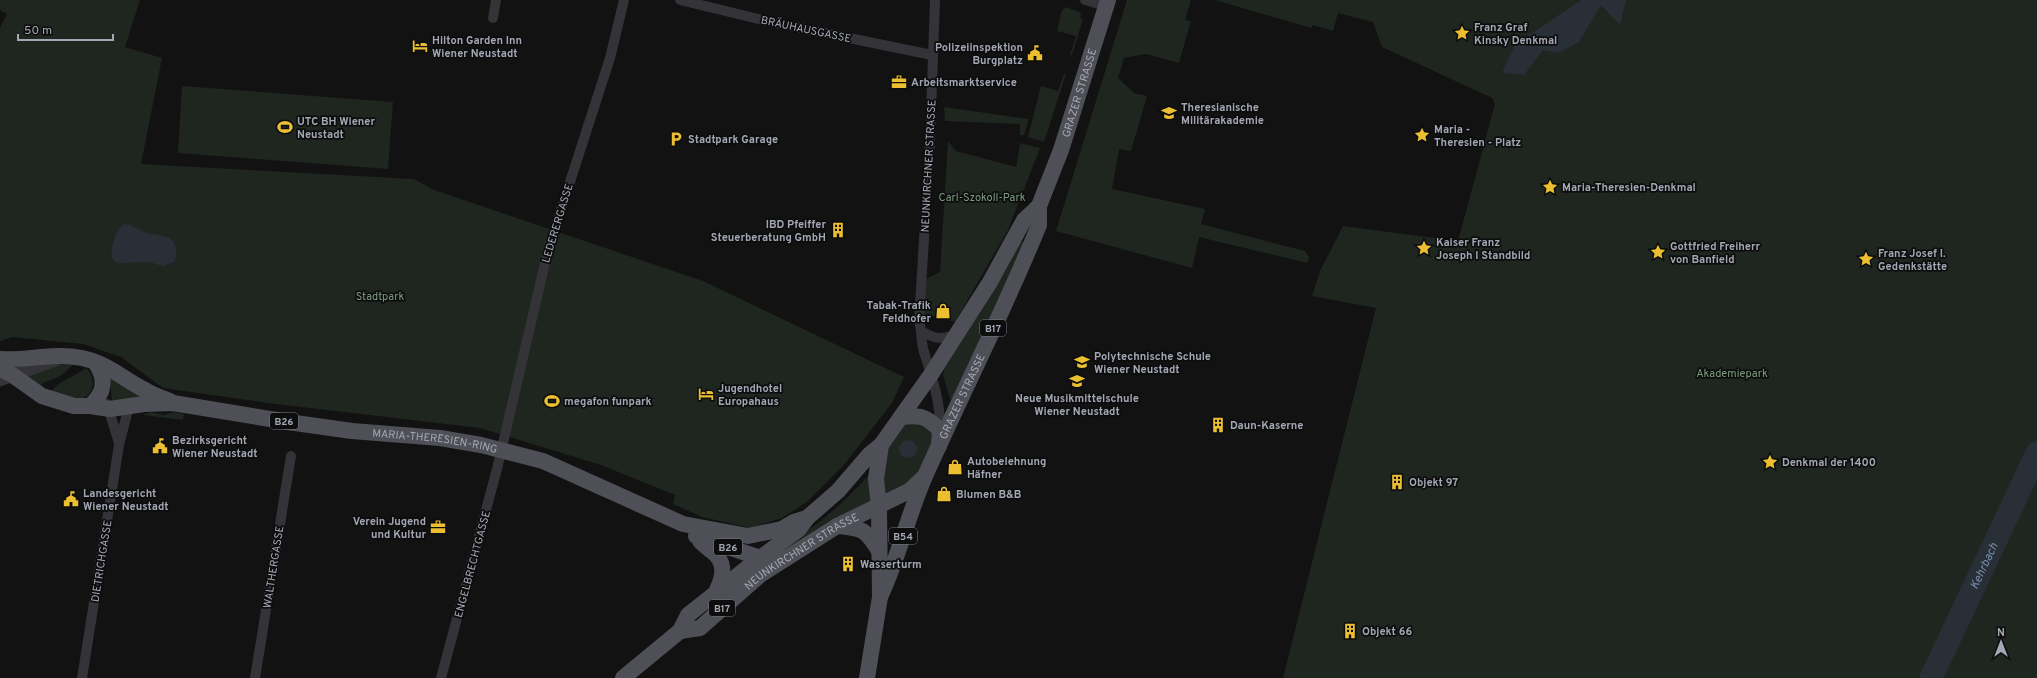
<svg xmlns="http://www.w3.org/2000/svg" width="2037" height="678" viewBox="0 0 2037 678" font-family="Overpass,sans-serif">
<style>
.green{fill:#1e261f}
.water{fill:#282f36}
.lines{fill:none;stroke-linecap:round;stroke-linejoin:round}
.river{stroke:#282f36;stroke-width:23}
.minor{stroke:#333338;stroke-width:10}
.tertiary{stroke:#333338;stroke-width:13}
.primary{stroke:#4f5057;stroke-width:16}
.labels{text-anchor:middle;stroke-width:3.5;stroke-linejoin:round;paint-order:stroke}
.shield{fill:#0d0d0e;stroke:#767982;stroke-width:1}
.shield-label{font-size:10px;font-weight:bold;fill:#a3a7b3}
.poi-label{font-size:11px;font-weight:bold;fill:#a3a7b3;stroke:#0d0d0e;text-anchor:start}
.street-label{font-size:11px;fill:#a3a7b3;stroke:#0d0d0e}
.park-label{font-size:11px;fill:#7b9e80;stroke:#0d0d0e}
.water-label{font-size:12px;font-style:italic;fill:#7b91ae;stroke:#0d0d0e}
</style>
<rect width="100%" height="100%" fill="#121213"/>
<path class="green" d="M 0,0 L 140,0 L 125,47 L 162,58 L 141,164 L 414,179 L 434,190 L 703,281 L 904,377 L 892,403 L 844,465 L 808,501 L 782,518 L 750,528 L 702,517 L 673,504 L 675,495 L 601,465 L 480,428 L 268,403 L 163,388 L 121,357 L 83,344 L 12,337 L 0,341 L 0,28 L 7,14 L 0,10 Z
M 1127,0 L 1191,0 L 1185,20 L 1191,21 L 1179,63 L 1146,54 L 1124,58 L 1118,78 L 1134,93 L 1147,96 L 1131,151 L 1119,149 L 1112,189 L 1205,209 L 1201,224 L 1305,251 L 1309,257 L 1307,263 L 1199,237 L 1192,268 L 1056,231 Z
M 2037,0 L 2037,678 L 1283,678 L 1376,308 L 1312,296 L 1320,271 L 1343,226 L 1458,241 L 1495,104 L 1492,98 L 1382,47 L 1373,22 L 1338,13 L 1333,31 L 1313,25 L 1311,28 L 1215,0 Z
M 1066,7 L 1081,13 L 1080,18 L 1083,19 L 1072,55 L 1070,55 L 1076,36 L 1057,31 L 1062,10 Z
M 1064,74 L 1066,74 L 1044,142 L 1028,137 L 1041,86 L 1058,91 Z
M 182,86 L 393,102 L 388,169 L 178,153 Z
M 944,107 L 1029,119 L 1024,135 L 1020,135 L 1020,124 L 945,121 Z
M 948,141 L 956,151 L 1016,167 L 1020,143 L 1040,148 L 1008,230 L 955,322 L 935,316 L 919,321 L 922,281 L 940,272 Z
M 1021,241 L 1024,243 L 952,402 L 950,399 L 943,375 L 944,370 L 1005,272 Z
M 73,364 C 67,373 55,380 44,382 L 41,386 L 25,374 L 59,365 Z
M 86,368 C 96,377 96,397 79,399 C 70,400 60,395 51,392 C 59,380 75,377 86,368 Z
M 110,377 L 149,397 L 112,403 Z
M 150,412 L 164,415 L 174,412 L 184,414 L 183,420 L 143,415 Z
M 901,417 L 940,430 L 925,475 L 879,507 L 876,479 Z
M 870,474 L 872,501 L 829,521 L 783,552 L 781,550 L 822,520 L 845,500 Z"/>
<path class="water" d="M 1581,0 L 1626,0 L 1620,25 L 1601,5 L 1579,42 L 1558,53 L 1543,50 L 1524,75 L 1502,73 L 1515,45 Z
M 124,224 C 133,224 136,229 144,232 C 161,237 182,233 175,261 L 164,266 C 156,265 150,261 142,262 C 125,262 106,270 113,243 C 116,235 117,229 124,224 Z
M899 449a9 9 0 1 1 18 0a9 9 0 1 1-18 0Z"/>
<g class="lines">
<path class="river" id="s1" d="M 1931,678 L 2037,453"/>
<path class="minor" d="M 680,0 L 771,22 L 932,55
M 935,0 L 930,141 L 919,321 C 922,332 921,342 924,352 C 932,378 941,402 940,430
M 1085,0 L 1106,6
M 493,18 L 496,0
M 923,332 C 935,339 942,340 956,334
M 107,404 L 119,443
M 82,678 L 119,445 L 129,406
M 255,678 L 291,456
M 441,678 L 497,469 L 548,250 L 610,58 L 624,0"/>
<path class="tertiary" d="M 0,380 L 56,360"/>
<g class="primary">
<path d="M 0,359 C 28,361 53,352 82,358 C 107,363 123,379 145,390 C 153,395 162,398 170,401"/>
<path id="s2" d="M 0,369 L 11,374 L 42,396 L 74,406 L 90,406 L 110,409 L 144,404 L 173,403 L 288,422 L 352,431 L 440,438 L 481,445 L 543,461 L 683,524 L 748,536 L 782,529 L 794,522 L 807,518"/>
<path d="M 90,406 C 106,392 106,378 95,362"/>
<path d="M 901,417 C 921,415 926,416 940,430 L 939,446"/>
<path d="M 837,526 C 862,528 866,529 879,551"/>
<path d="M 696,536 L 766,560"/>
<path d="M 700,541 C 705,547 713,551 717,556 C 726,567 722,579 717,590"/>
<path id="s3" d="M 880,597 C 899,557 908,514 926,474 C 963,391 1005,309 1039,225 L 1039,206 L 1061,150 L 1108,0"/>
<path id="s4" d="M 680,631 L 700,628 L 760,575 L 837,526 L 909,491 L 923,478"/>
<path d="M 623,678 L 680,631 L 688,615 L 747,568 L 799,529 L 807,518 L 838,491 L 869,455 L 881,445 L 932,373 L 990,282 L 1024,220 L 1039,206"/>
<path d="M 867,678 L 880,597 L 879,507 L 876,479 L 881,445"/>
</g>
</g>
<defs>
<g id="sight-bare" transform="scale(1.2)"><path d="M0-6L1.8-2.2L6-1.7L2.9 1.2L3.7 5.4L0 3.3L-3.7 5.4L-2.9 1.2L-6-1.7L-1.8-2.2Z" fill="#ecbf31" stroke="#0d0d0e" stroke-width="2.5" paint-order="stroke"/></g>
<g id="hotel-bare" transform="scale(1.2)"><path d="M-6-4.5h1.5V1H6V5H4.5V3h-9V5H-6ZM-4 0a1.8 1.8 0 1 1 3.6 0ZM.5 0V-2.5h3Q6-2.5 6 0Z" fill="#ecbf31" stroke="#0d0d0e" stroke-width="2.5" paint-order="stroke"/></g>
<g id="civic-bare" transform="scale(1.2)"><path d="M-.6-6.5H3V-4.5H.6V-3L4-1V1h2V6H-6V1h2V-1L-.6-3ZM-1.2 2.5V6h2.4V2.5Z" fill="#ecbf31" stroke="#0d0d0e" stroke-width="2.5" paint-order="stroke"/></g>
<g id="office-bare" transform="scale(1.2)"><path d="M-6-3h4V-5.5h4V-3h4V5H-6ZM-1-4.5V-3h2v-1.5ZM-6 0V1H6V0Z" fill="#ecbf31" stroke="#0d0d0e" stroke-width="2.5" paint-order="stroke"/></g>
<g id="university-bare" transform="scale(1.2)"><path d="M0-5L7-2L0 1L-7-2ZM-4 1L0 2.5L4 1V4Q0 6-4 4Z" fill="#ecbf31" stroke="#0d0d0e" stroke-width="2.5" paint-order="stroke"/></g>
<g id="stadium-bare" transform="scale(1.2)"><path d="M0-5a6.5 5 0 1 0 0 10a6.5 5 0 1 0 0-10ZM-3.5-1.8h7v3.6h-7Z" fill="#ecbf31" stroke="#0d0d0e" stroke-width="2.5" paint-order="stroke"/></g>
<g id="parking-bare" transform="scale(1.2)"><path d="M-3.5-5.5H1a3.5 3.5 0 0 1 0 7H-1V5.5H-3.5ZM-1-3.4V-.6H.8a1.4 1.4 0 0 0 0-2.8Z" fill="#ecbf31" stroke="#0d0d0e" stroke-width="2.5" paint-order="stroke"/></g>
<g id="building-bare" transform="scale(1.2)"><path d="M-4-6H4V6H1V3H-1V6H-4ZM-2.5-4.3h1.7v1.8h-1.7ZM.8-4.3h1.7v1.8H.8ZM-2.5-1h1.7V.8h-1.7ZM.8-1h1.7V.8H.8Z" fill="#ecbf31" stroke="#0d0d0e" stroke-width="2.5" paint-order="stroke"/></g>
<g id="shop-bare" transform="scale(1.2)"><path d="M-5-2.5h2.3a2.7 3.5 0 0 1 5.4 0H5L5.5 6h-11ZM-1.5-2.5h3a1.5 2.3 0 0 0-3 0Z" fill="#ecbf31" stroke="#0d0d0e" stroke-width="2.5" paint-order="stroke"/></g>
<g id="school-bare" transform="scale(1.2)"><path d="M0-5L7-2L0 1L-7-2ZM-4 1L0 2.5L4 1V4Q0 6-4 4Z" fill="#ecbf31" stroke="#0d0d0e" stroke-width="2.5" paint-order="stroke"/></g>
</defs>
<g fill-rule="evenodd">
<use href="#sight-bare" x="1462" y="33"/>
<use href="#hotel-bare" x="420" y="46"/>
<use href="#civic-bare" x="1035" y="53"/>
<use href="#office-bare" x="899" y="82"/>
<use href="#university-bare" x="1169" y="113"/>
<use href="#stadium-bare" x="285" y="127"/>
<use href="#sight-bare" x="1422" y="135"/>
<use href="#parking-bare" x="676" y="139"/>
<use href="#sight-bare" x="1550" y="187"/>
<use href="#building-bare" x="838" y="230"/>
<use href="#sight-bare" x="1424" y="248"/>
<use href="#sight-bare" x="1658" y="252"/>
<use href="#sight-bare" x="1866" y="259"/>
<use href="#shop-bare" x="943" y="311"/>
<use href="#school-bare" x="1082" y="362"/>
<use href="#school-bare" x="1077" y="381"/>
<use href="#hotel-bare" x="706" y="394"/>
<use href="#stadium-bare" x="552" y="401"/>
<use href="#building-bare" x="1218" y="425"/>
<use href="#civic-bare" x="160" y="446"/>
<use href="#sight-bare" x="1770" y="462"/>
<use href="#shop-bare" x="955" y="467"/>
<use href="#building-bare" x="1397" y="482"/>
<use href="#shop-bare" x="944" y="494"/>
<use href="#civic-bare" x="71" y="499"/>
<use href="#office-bare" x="438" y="527"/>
<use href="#building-bare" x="848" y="564"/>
<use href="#building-bare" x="1350" y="631"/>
</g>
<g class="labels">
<g class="shield">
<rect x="980" y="320" width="26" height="16" rx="3"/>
<rect x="270" y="413" width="28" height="16" rx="3"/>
<rect x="889" y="528" width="28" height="16" rx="3"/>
<rect x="714" y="539" width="28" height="16" rx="3"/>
<rect x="709" y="600" width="26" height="16" rx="3"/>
</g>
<g class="shield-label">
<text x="993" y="332">B17</text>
<text x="284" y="425">B26</text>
<text x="903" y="540">B54</text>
<text x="728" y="551">B26</text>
<text x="722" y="612">B17</text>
</g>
<g class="poi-label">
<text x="1474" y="31">Franz Graf<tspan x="1474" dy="13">Kinsky Denkmal</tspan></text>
<text x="432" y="44">Hilton Garden Inn<tspan x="432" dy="13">Wiener Neustadt</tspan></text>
<text x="1023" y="51" text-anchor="end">Polizeiinspektion<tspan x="1023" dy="13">Burgplatz</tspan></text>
<text x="911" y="86">Arbeitsmarktservice</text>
<text x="1181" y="111">Theresianische<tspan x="1181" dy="13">Militärakademie</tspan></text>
<text x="297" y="125">UTC BH Wiener<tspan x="297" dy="13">Neustadt</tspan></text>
<text x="1434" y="133">Maria -<tspan x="1434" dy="13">Theresien - Platz</tspan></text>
<text x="688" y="143">Stadtpark Garage</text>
<text x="1562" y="191">Maria-Theresien-Denkmal</text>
<text x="826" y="228" text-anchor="end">IBD Pfeiffer<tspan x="826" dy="13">Steuerberatung GmbH</tspan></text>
<text x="1436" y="246">Kaiser Franz<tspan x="1436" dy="13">Joseph I Standbild</tspan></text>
<text x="1670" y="250">Gottfried Freiherr<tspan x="1670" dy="13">von Banfield</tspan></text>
<text x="1878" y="257">Franz Josef I.<tspan x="1878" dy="13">Gedenkstätte</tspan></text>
<text x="931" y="309" text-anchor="end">Tabak-Trafik<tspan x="931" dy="13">Feldhofer</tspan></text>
<text x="1094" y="360">Polytechnische Schule<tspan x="1094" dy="13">Wiener Neustadt</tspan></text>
<text x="718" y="392">Jugendhotel<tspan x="718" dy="13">Europahaus</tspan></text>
<text x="1077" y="402" text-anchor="middle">Neue Musikmittelschule<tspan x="1077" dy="13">Wiener Neustadt</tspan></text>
<text x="564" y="405">megafon funpark</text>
<text x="1230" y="429">Daun-Kaserne</text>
<text x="172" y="444">Bezirksgericht<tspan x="172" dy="13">Wiener Neustadt</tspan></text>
<text x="967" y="465">Autobelehnung<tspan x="967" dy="13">Häfner</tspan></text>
<text x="1782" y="466">Denkmal der 1400</text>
<text x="1409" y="486">Objekt 97</text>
<text x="83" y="497">Landesgericht<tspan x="83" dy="13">Wiener Neustadt</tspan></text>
<text x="956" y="498">Blumen B&amp;B</text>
<text x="426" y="525" text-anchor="end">Verein Jugend<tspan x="426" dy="13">und Kultur</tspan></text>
<text x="860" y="568">Wasserturm</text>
<text x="1362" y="635">Objekt 66</text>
</g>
<g class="street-label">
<text transform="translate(806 29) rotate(12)" y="4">BRÄUHAUSGASSE</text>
<text dy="4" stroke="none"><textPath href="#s3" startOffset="544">GRAZER STRASSE</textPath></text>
<text transform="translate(928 166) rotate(-87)" y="4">NEUNKIRCHNER STRASSE</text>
<text transform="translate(557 223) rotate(-73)" y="4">LEDERERGASSE</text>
<text dy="4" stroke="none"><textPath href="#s3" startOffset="217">GRAZER STRASSE</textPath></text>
<text dy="4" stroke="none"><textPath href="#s2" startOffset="448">MARIA-THERESIEN-RING</textPath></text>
<text dy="4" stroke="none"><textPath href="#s4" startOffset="148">NEUNKIRCHNER STRASSE</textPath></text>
<text transform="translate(101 561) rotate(-81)" y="4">DIETRICHGASSE</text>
<text transform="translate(472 564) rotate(-75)" y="4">ENGELBRECHTGASSE</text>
<text transform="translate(273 567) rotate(-81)" y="4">WALTHERGASSE</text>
</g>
<g class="park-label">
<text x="982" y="201">Carl-Szokoll-Park</text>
<text x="380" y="300">Stadtpark</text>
<text x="1732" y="377">Akademiepark</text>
</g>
<g class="water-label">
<text dy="4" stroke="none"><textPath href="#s1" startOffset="124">Kehrbach</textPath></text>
</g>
</g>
<g transform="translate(2001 642)" stroke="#0d0d0e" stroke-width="3" paint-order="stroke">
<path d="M0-3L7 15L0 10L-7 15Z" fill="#a3a7b3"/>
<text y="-6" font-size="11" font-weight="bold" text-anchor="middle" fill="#a3a7b3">N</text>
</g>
<path d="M18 34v6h95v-6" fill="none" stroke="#a3a7b3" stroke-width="2"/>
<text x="24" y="34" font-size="12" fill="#a3a7b3" stroke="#0d0d0e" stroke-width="3" paint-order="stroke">50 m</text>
</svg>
